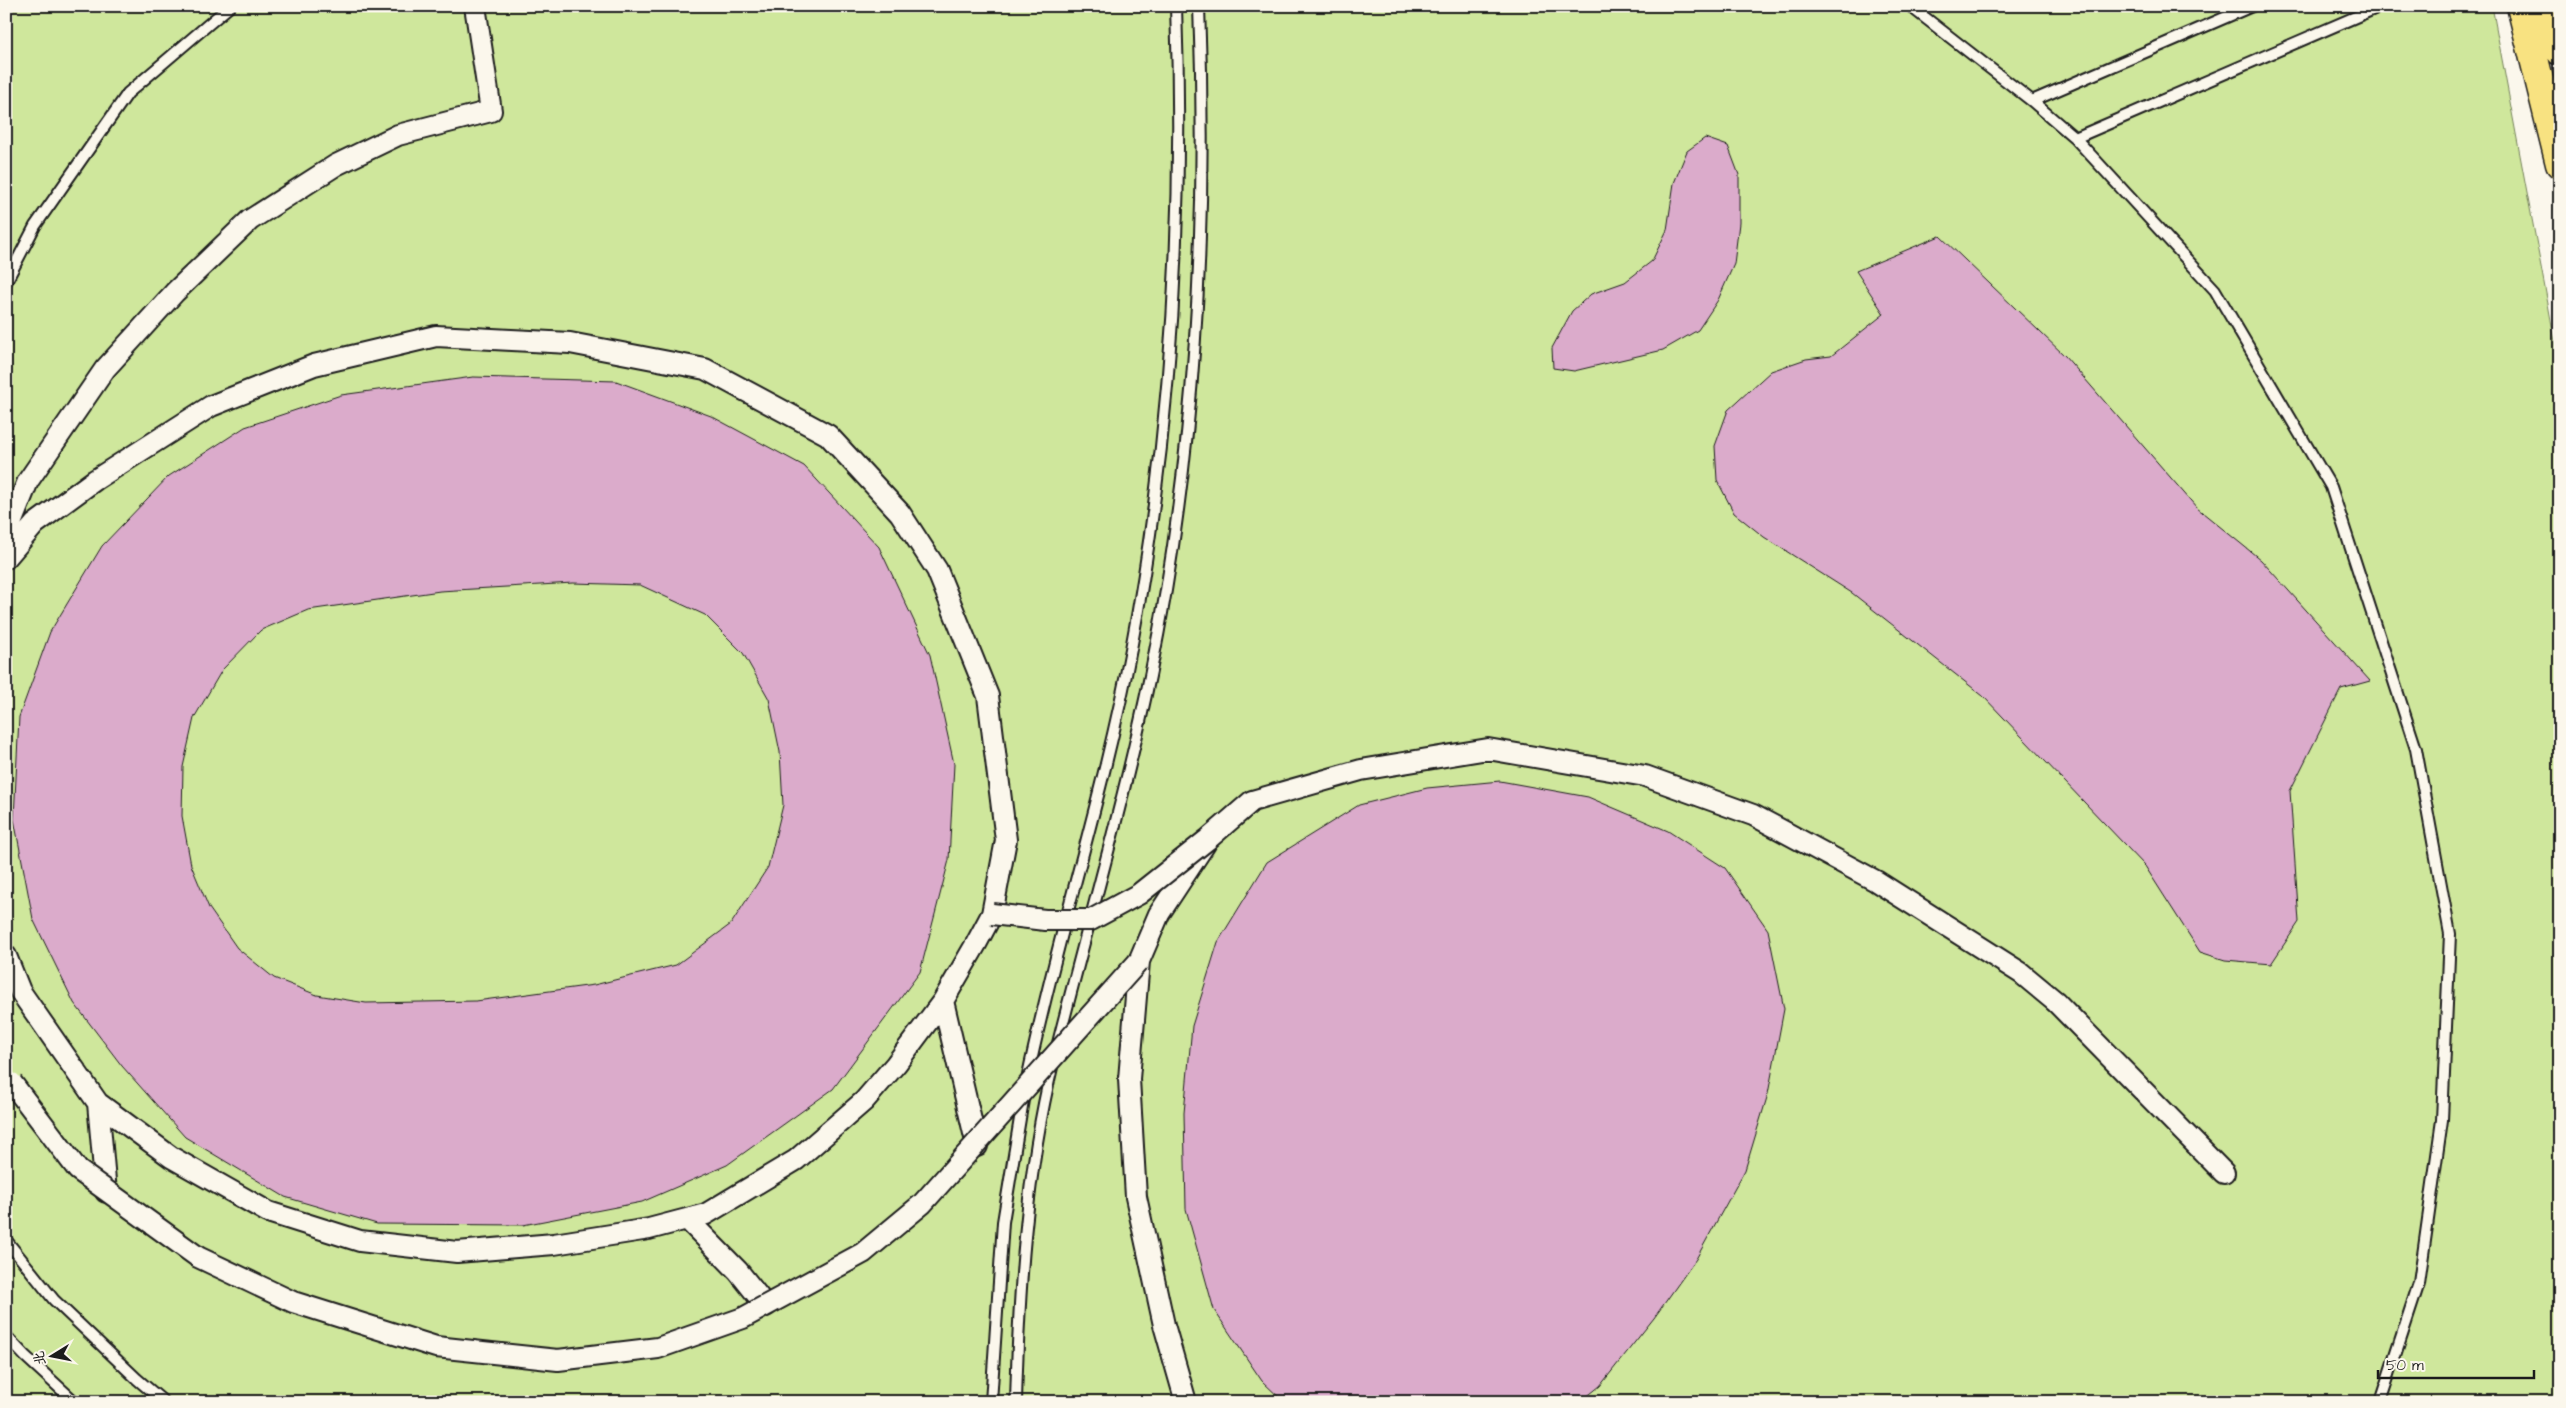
<svg xmlns="http://www.w3.org/2000/svg" width="2566" height="1408" viewBox="0 0 2566 1408" font-family="'Architects Daughter','LXGW WenKai TC',sans-serif">
<style>
.green{fill:#cfe79c;stroke:#76825c}
.building{fill:#dbabcb;stroke:#1c1c1c;fill-rule:evenodd}
.lines{fill:none;stroke-linecap:round;stroke-linejoin:round}
.lane-casing{stroke:#1c1c1c;stroke-width:14}
.street-casing{stroke:#1c1c1c;stroke-width:24}
.primary-casing{stroke:#1c1c1c;stroke-width:31}
.lane{stroke:#fbf7ec;stroke-width:10}
.street{stroke:#fbf7ec;stroke-width:20}
.primary{stroke:#f8e281;stroke-width:28}
.street-bridge-casing{stroke:#1c1c1c;stroke-width:24;stroke-linecap:butt}
.street-bridge{stroke:#fbf7ec;stroke-width:20}
</style>
<rect width="100%" height="100%" fill="#fbf7ec"/>
<filter id="ink" filterUnits="userSpaceOnUse"><feTurbulence type="fractalNoise" baseFrequency=".02" numOctaves="2"/><feDisplacementMap in="SourceGraphic" scale="10" xChannelSelector="R" yChannelSelector="G"/><feConvolveMatrix kernelMatrix="1 2 1 2 8 2 1 2 1" color-interpolation-filters="sRGB"/></filter>
<g filter="url(#ink)">
<path class="green" d="M 6,6 L 2492,6 L 2560,368 L 2560,1402 L 6,1402 Z"/>
<path class="building" d="M 1705,138 L 1728,146 L 1739,175 L 1739,223 L 1734,264 L 1718,300 L 1698,330 L 1663,350 L 1574,371 L 1553,368 L 1552,348 L 1572,311 L 1591,294 L 1625,282 L 1652,261 L 1667,230 L 1674,183 L 1687,151 Z
M 1940,236 L 2065,356 L 2197,508 L 2261,560 L 2370,681 L 2341,689 L 2290,791 L 2299,922 L 2271,964 L 2225,960 L 2200,952 L 2145,866 L 1983,696 L 1852,593 L 1764,537 L 1734,513 L 1717,480 L 1715,446 L 1728,410 L 1771,371 L 1806,359 L 1831,356 L 1884,314 L 1856,271 Z
M 473,377 L 616,381 L 711,416 L 804,466 L 879,547 L 930,655 L 954,764 L 949,860 L 920,972 L 833,1089 L 727,1165 L 642,1202 L 523,1225 L 377,1224 L 285,1197 L 185,1137 L 122,1066 L 74,1003 L 33,919 L 14,819 L 19,717 L 50,632 L 102,546 L 169,476 L 245,427 L 341,395 ZM 573,583 L 640,585 L 705,615 L 743,653 L 769,699 L 780,752 L 783,805 L 768,867 L 731,924 L 676,965 L 594,985 L 476,1001 L 366,1003 L 317,995 L 274,978 L 237,948 L 209,908 L 191,865 L 182,816 L 183,767 L 194,718 L 222,670 L 261,630 L 308,610 L 440,591 Z
M 1500,781 L 1588,797 L 1668,831 L 1725,868 L 1768,930 L 1784,1009 L 1768,1094 L 1745,1170 L 1696,1259 L 1654,1318 L 1600,1386 L 1580,1402 L 1284,1402 L 1262,1381 L 1214,1310 L 1186,1209 L 1184,1113 L 1192,1026 L 1218,942 L 1267,862 L 1359,805 L 1427,788 Z"/>
<g class="lines">
<g class="lane-casing">
<path id="lane" d="M 1910,6 L 2032,101 L 2075,138 L 2215,290 L 2331,487 L 2416,749 L 2450,934 L 2442,1120 L 2419,1283 L 2380,1402
M 2032,101 L 2252,6
M 2075,138 L 2381,6
M 6,282 L 35,226 L 128,93 L 230,6
M 1057,1047 C 1088,923 1124,801 1150,676 C 1195,459 1208,227 1199,6
M 1027,1080 C 1057,935 1104,794 1131,649 C 1171,437 1184,222 1176,6
M 6,1240 L 54,1300 L 137,1379 L 164,1402
M 6,1336 L 25,1356 L 75,1402
M 991,1402 L 1003,1222 L 1024,1094
M 1016,1402 C 1019,1288 1026,1174 1053,1063"/>
</g>
<g class="street-casing">
<path id="street" d="M 6,536 L 28,481 L 105,369 L 175,292 L 250,220 L 336,165 L 398,135 L 491,111 L 475,6
M 6,558 L 35,524 L 95,480 L 211,406 L 314,365 L 436,336 L 570,343 L 705,369 L 828,435 L 900,513 L 937,570 L 988,696 L 1006,840 L 992,914 L 976,944 L 943,1001 L 896,1064 L 864,1101 L 796,1160 L 706,1214 L 649,1229 L 554,1244 L 457,1252 L 360,1241 L 268,1212 L 171,1157 L 98,1103 L 20,991 L 6,956
M 943,1001 L 977,1146
M 2056,1002 L 2224,1173
M 98,1103 L 106,1192
M 687,1219 L 738,1271 L 766,1306
M 1186,1402 L 1164,1325 L 1136,1197 L 1129,1079 L 1139,961 L 1159,914 L 1205,844"/>
</g>
<g class="primary-casing">
<path id="primary" d="M 2521,6 L 2560,164
M 2548,6 L 2560,51"/>
</g>
<use href="#lane" class="lane"/>
<use href="#street" class="street"/>
<use href="#primary" class="primary"/>
<g class="street-bridge-casing">
<path id="street-bridge" d="M 992,914 L 1045,920 L 1091,920 L 1139,894 L 1207,840 L 1252,801 L 1361,770 L 1488,749 L 1645,776 L 1753,815 L 1876,881 L 2021,973 L 2056,1002
M 12,1083 L 78,1170 L 198,1257 L 293,1302 L 436,1347 L 558,1360 L 658,1348 L 743,1318 L 863,1253 L 922,1204 L 1139,961"/>
</g>
<use href="#street-bridge" class="street-bridge"/>
</g>
</g>
<rect width="2566" height="1408" fill="none" stroke="#fbf7ec" stroke-width="25"/>
<rect x="12" y="12" width="2541" height="1383" fill="none" stroke="#1c1c1c" stroke-width="2" filter="url(#ink)"/>
<g transform="translate(52 1356) rotate(260)" stroke="#fbf7ec" stroke-width="4" paint-order="stroke">
<path d="M0-4L9 19L0 12L-9 19Z" fill="#1c1c1c"/>
<text y="-8" font-size="14" font-weight="bold" text-anchor="middle" fill="#1c1c1c">北</text>
</g>
<path d="M2378 1370v8h156v-8" fill="none" stroke="#1c1c1c" stroke-width="2.5"/>
<text x="2386" y="1370" font-size="15" fill="#1c1c1c" stroke="#fbf7ec" stroke-width="4" paint-order="stroke">50 m</text>
</svg>
